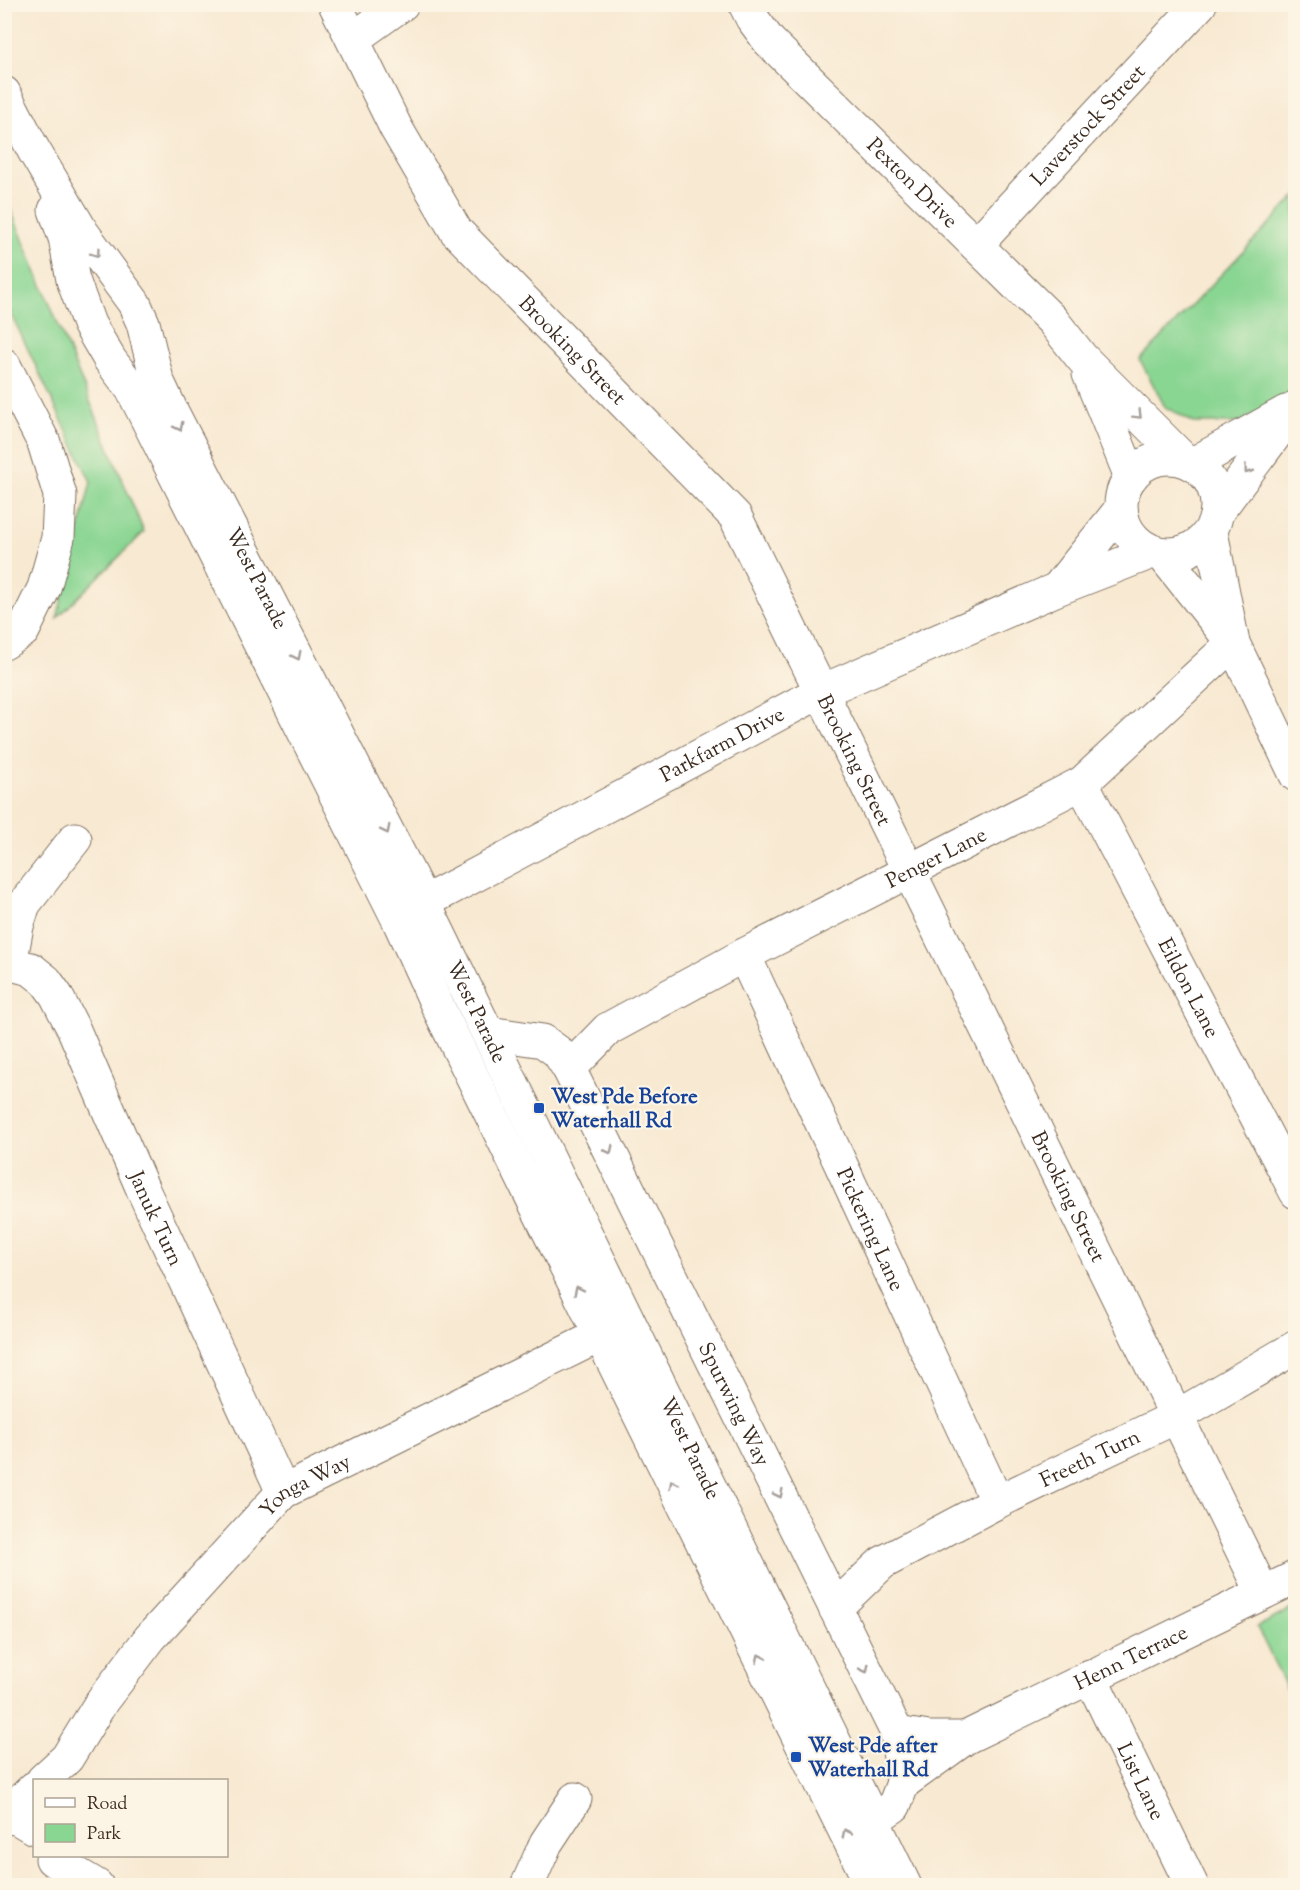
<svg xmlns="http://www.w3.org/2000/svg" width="1300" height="1890" viewBox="0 0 1300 1890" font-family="'Sorts Mill Goudy',serif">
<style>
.green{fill:#89d592;stroke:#628058;stroke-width:1.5}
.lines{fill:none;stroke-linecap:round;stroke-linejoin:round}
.minor-casing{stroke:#7d6d5d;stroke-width:35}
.minor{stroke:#fff;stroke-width:33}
.oneway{stroke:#a79f9a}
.transit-dot{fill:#1a4fb4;stroke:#fcf5e5;stroke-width:2}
.labels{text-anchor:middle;stroke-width:4.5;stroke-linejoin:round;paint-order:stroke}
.street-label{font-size:21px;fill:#3b2a1e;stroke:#fcf5e5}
.transit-label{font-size:21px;font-weight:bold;fill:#164399;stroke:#fcf5e5;text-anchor:start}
</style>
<rect width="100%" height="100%" fill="#fcf5e5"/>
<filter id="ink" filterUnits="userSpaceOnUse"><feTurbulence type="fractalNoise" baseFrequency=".0167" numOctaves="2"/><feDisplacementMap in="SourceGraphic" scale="12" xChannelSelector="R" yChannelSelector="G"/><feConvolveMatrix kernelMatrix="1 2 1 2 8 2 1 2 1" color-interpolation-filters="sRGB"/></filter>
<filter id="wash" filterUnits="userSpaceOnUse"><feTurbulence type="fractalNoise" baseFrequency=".008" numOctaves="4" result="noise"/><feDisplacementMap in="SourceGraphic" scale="24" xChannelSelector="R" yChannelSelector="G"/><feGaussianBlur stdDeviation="1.35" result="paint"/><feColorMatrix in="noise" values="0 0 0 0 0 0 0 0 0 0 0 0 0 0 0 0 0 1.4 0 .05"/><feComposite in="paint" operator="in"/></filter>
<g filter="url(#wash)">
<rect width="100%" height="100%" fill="#f8e9d2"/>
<path class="green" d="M 5,196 L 144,532 L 57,618 L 91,482 L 5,301 Z
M 1295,197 L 1295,393 L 1238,423 L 1194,423 L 1165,407 L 1140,360 Z
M 1295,1607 L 1295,1705 L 1257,1627 Z"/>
</g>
<g filter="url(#ink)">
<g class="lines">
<g class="minor-casing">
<g id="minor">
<path id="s1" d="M 335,4 L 396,128 L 456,231 L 735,516 L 1263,1593"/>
<path id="s2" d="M 745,4 L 752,18 L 769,41 L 1052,320 L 1082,358 L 1183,459"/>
<path d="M 353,39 L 402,4"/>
<path id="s3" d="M 4,93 L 33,149 L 82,232 L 134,303 L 143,323 L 157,380 L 171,410 L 424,903 L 905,1886"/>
<path d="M 55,210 L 65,238 L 73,280 L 89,324 L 110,360 L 132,389 L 397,917 L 438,1007 L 872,1886"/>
<path id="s4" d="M 976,245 L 1200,4"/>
<path d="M 4,365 L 44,443 L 60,495 L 58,538 L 44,588 L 23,631 L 4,643"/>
<path d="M 1089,374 L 1131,477"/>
<circle cx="1169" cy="506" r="48"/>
<path d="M 1193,464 L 1286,412"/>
<path d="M 1218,511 L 1296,407"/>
<path d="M 1211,532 L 1232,638"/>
<path d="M 1163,555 L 1233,643 L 1296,775"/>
<path d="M 1058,588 L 1121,509"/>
<path id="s5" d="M 1082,783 L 1296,1192"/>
<path id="s6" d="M 404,913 L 820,692 L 1057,589 L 1152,552"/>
<path id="s7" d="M 744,955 L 997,1502"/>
<path d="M 10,964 L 17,926 L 24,904 L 75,839"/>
<path id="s8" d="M 4,965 L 10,964 L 31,969 L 46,981 L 56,995 L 74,1030 L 144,1192 L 283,1492"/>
<path id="s9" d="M 488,1033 L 543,1041 L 558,1052 L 569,1069 L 897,1733 L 903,1783 L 894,1806 L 873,1820"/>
<path id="s10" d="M 569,1069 L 608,1029 L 744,955 L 1082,783 L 1233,643"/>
<path id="s11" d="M 835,1608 L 882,1563 L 997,1502 L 1176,1417 L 1296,1347"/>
<path id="s12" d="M 1090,1676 L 1192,1886"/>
<path d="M 897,1733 L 929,1738 L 965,1738"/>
<path id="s13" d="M 43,1780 L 67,1758 L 102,1701 L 150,1638 L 283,1492 L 619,1326"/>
<path id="s14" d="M 903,1783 L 965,1738 L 1296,1577"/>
<path d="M 4,1817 L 34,1788"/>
<path d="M 4,1817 L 17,1818 L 34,1828"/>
<path d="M 52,1859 L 97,1886"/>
<path d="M 527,1886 L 546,1843 L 575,1799"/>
</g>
</g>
<use href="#minor" class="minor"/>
</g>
<defs><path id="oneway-chevron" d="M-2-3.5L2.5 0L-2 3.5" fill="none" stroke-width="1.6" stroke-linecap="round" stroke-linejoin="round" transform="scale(1.5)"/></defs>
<g class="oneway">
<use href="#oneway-chevron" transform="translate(96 253) rotate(54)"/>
<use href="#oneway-chevron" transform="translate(1138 415) rotate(45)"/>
<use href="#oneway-chevron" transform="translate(179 427) rotate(63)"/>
<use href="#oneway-chevron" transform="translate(1248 470) rotate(127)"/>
<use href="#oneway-chevron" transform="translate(297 656) rotate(63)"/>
<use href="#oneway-chevron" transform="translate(386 830) rotate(63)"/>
<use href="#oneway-chevron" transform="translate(609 1150) rotate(64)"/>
<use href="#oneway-chevron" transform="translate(578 1290) rotate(-116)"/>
<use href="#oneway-chevron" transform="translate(673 1484) rotate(-116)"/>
<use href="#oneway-chevron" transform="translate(779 1494) rotate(64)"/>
<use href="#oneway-chevron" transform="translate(760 1658) rotate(-116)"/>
<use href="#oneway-chevron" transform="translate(865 1669) rotate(64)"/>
<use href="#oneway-chevron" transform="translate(846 1833) rotate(-116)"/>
</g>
</g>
<g class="transit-dot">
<rect x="533" y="1102" width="12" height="12" rx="3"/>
<rect x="790" y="1751" width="12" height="12" rx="3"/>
</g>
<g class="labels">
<g class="street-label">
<text dy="7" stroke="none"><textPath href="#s4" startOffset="164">Laverstock Street</textPath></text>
<text dy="7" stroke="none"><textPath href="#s2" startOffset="246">Pexton Drive</textPath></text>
<text dy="7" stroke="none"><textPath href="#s1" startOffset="424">Brooking Street</textPath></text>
<text dy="7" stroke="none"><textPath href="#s3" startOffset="550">West Parade</textPath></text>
<text dy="7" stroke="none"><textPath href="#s6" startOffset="360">Parkfarm Drive</textPath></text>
<text dy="7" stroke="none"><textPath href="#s1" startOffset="928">Brooking Street</textPath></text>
<text dy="7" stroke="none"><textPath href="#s10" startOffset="426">Penger Lane</textPath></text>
<text dy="7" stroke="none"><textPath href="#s5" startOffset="231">Eildon Lane</textPath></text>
<text dy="7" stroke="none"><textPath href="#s3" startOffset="1036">West Parade</textPath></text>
<text dy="7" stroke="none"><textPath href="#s1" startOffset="1414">Brooking Street</textPath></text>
<text dy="7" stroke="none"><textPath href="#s8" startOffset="309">Januk Turn</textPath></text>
<text dy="7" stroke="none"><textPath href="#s7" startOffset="302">Pickering Lane</textPath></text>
<text dy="7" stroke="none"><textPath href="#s9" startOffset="468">Spurwing Way</textPath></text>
<text dy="7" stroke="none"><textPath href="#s3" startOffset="1522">West Parade</textPath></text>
<text dy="7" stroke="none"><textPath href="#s11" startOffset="298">Freeth Turn</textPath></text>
<text dy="7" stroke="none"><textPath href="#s13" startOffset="398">Yonga Way</textPath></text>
<text dy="7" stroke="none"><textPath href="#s14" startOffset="261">Henn Terrace</textPath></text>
<text dy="7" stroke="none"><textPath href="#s12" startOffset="117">List Lane</textPath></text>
</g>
<g class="transit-label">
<text x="551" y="1103">West Pde Before<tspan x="551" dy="24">Waterhall Rd</tspan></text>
<text x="808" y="1752">West Pde after<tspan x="808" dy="24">Waterhall Rd</tspan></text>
</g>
</g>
<rect width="1300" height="1890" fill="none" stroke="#fcf5e5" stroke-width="24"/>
<rect x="33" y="1779" width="195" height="78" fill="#fcf5e5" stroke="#afa495" stroke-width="1.5"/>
<rect x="45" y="1798" width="30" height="9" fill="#ffffff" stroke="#afa495" stroke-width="1.5"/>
<text x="87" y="1809" font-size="18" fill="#3b2a1e">Road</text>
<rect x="45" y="1824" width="30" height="18" fill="#89d592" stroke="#afa495" stroke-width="1.5"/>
<text x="87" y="1839" font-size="18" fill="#3b2a1e">Park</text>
</svg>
